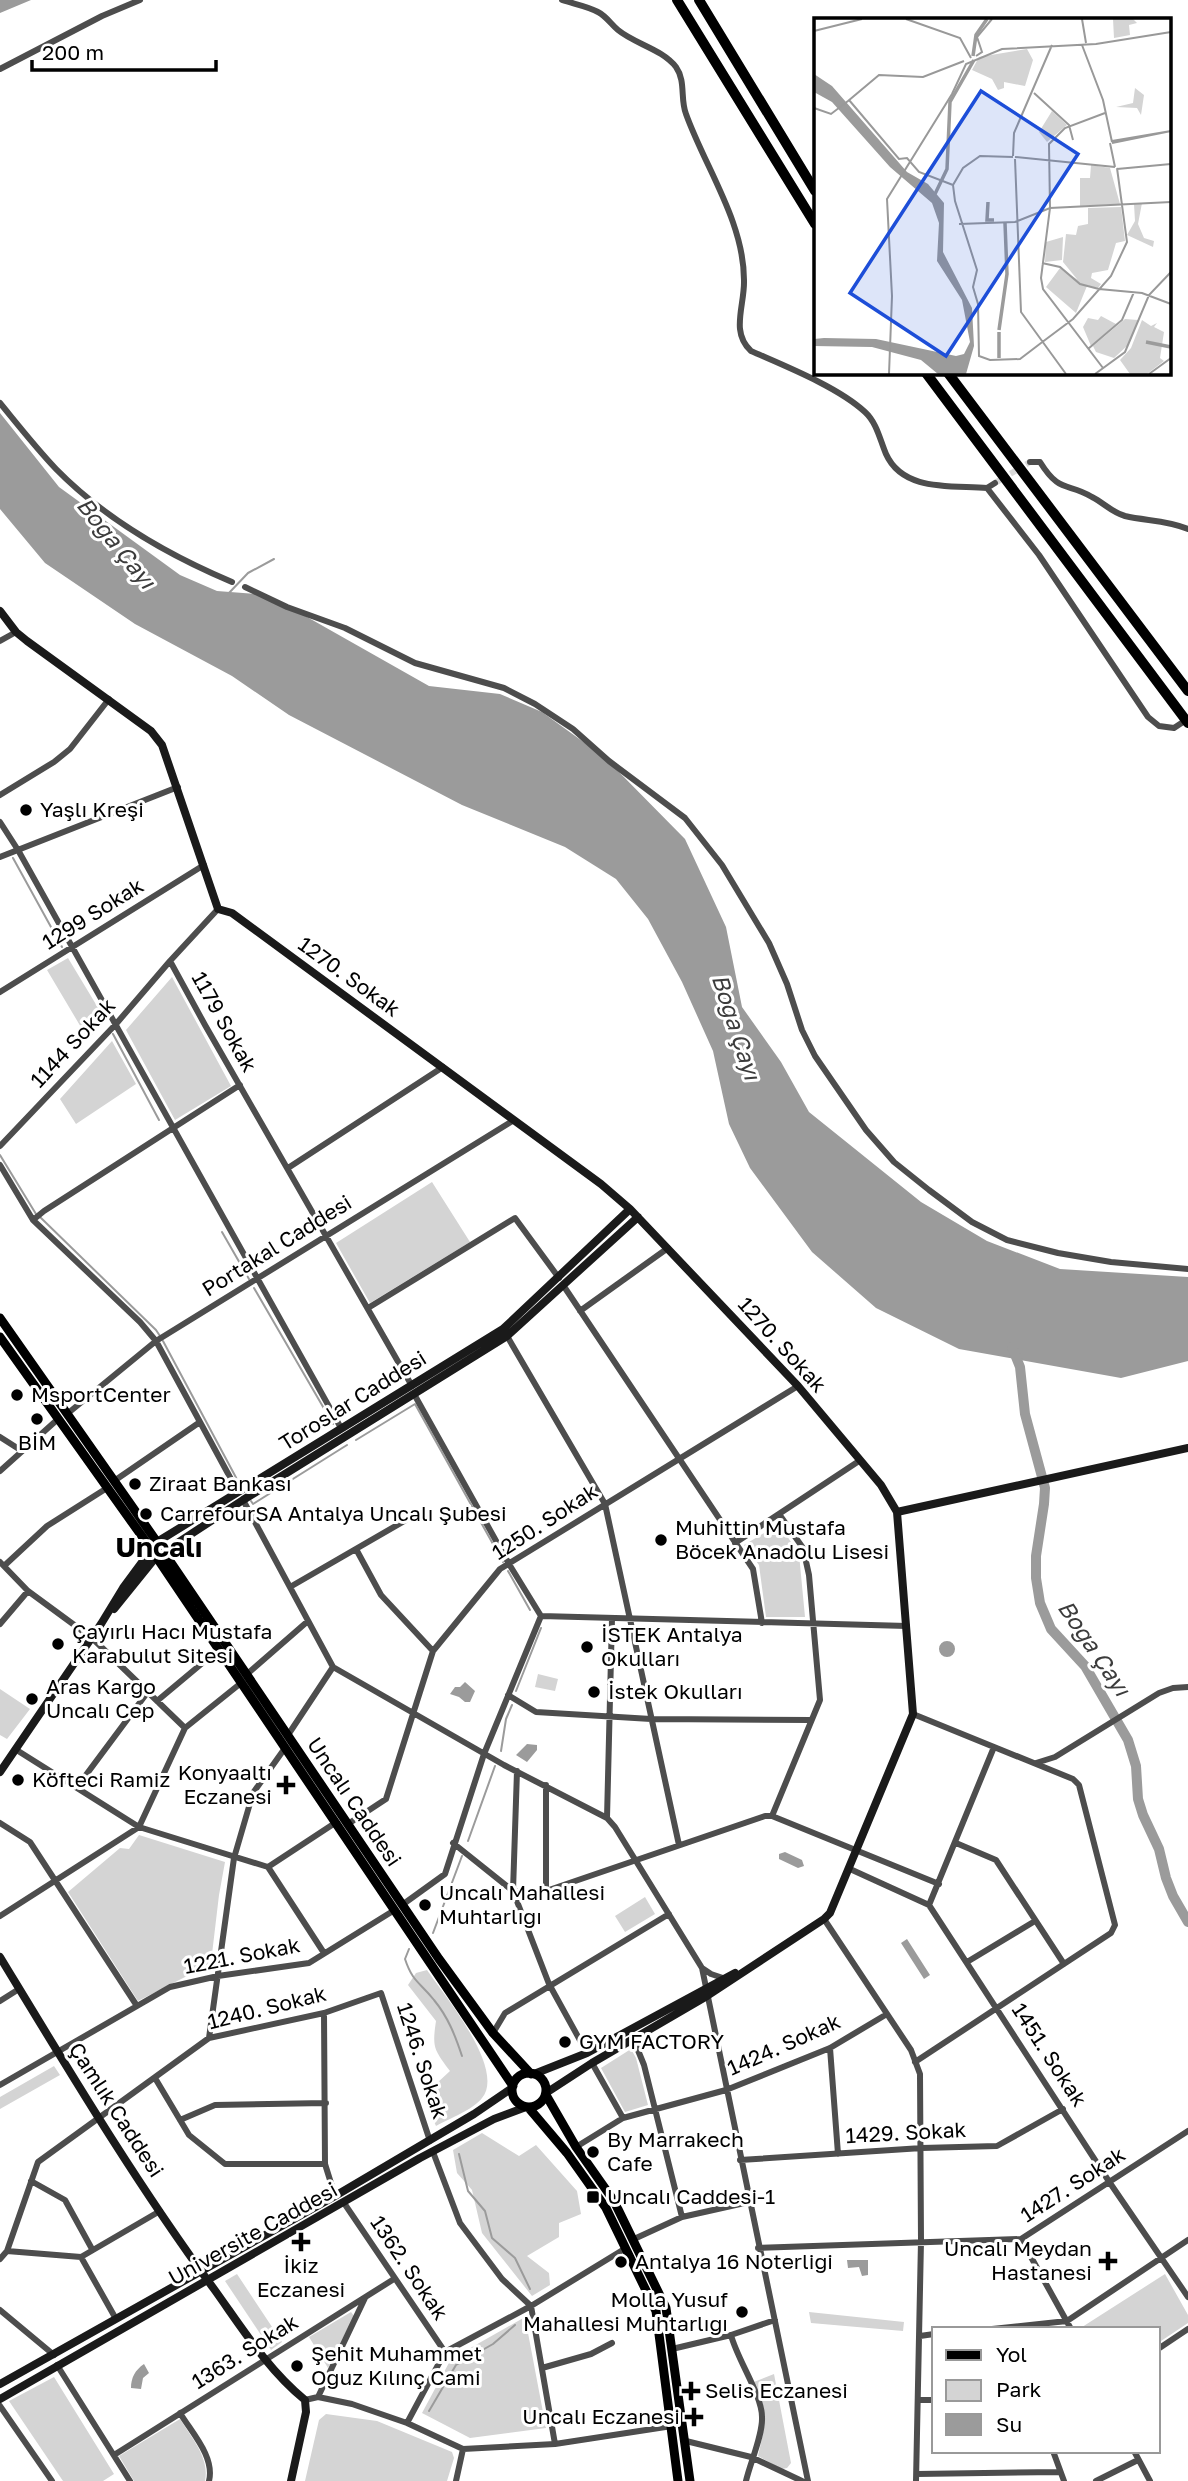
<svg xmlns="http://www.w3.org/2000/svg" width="1188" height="2481" viewBox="0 0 1188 2481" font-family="'Golos Text',sans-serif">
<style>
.green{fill:#d4d4d4}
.water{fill:#9b9b9b}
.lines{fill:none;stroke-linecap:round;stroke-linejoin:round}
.stream{stroke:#9b9b9b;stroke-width:2}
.river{stroke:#9b9b9b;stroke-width:10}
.street-tunnel{stroke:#d9d9d9;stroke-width:6;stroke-dasharray:6 3;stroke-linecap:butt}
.street{stroke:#4d4d4d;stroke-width:6}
.secondary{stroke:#1a1a1a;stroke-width:8}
.primary{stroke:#000;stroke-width:9}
.highway{stroke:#000;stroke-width:10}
.poi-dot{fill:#000;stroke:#fff;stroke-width:2.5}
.labels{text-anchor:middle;stroke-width:6;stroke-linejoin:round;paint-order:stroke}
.poi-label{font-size:21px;fill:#000;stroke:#fff;text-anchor:start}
.street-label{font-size:21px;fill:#000;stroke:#fff}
.water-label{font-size:23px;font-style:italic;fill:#3c3c3c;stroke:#fff}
.district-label{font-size:28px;font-weight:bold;fill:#000;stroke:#fff}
.inset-river{fill:none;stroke:#9b9b9b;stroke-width:3.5}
.inset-road{fill:none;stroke:#999;stroke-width:2}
.view{fill:#1d4ed8;fill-opacity:0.15;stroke:#1d4ed8;stroke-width:3.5}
.inset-edge{fill:none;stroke:#000;stroke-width:3.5}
</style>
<rect width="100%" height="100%" fill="#fff"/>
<path class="green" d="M 68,958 L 106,1021 L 88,1039 L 47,970 Z
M 172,977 L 231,1086 L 175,1120 L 126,1030 Z
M 112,1041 L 136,1084 L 76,1124 L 60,1099 Z
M 432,1182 L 470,1242 L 370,1303 L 336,1243 Z
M 779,1524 L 799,1554 L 805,1617 L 766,1617 L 759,1565 L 744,1545 Z
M 538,1674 L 558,1679 L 555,1691 L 535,1687 Z
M 0,1689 L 30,1709 L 7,1739 L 0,1735 Z
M 139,1835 L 225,1862 L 219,1895 L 210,1971 L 187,1976 L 138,2001 L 68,1892 L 120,1848 L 129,1849 Z
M 645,1897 L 655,1914 L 625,1932 L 615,1916 Z
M 427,1970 C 444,1995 506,2069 482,2098 C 473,2110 450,2118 436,2126 L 423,2096 L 450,2071 C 434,2049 432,2048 436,2021 L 408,1985 L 416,1973 Z
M 631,2049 L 636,2058 L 648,2105 L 625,2112 L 601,2068 Z
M 54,2066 L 60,2075 L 0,2109 L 0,2097 Z
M 482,2133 L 519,2156 L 536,2145 L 577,2191 L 581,2214 L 559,2223 L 559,2237 L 527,2256 L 549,2273 L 550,2285 L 532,2296 L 482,2233 L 472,2190 L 457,2173 L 453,2150 Z
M 237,2274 L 282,2342 L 271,2350 L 225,2281 Z
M 1165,2274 L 1188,2315 L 1188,2323 L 1158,2343 L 1158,2329 L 1079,2329 Z
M 351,2312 L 354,2316 L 328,2368 L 309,2337 Z
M 809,2312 L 904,2322 L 903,2331 L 811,2323 Z
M 525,2317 L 546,2428 L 470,2438 L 422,2413 L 451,2359 Z
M 774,2374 L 791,2463 L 787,2468 L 782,2469 L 758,2456 C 766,2423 767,2414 754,2382 Z
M 54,2377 L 114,2474 L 103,2481 L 63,2481 L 9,2401 Z
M 326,2414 L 377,2421 L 452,2452 L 454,2458 L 447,2481 L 305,2481 L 319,2420 Z
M 180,2419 C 191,2437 210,2458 205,2481 L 134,2481 L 119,2456 Z"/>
<path class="water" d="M 0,0 L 31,0 L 0,13 Z
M 0,413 L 59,487 L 180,575 L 217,591 L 257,594 L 300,613 L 429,686 L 500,694 L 542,712 L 589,746 L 614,767 L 685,839 L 726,927 L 742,1007 L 781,1062 L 809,1112 L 921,1202 L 987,1241 L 1060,1269 L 1188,1277 L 1188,1361 L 1121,1378 L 959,1349 L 876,1308 L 812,1252 L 750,1168 L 729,1124 L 713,1051 L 682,982 L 648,919 L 616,879 L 565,847 L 462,805 L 289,715 L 232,676 L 135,624 L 45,563 L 0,509 Z
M939 1649a8 8 0 1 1 16 0a8 8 0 1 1-16 0Z
M 465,1682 L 475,1691 L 470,1702 L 465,1702 L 459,1697 L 450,1694 L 455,1687 L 460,1687 Z
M 527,1744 L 537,1745 L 537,1750 L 527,1762 L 516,1755 Z
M 785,1852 L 802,1860 L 804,1866 L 798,1868 L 779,1859 L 779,1854 Z
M 907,1939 L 930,1975 L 924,1979 L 901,1943 Z
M 847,2260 L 868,2260 L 868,2275 L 862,2276 L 859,2267 L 848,2268 Z
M 144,2364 L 149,2373 L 143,2378 L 141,2389 L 131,2388 C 131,2378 135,2370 144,2364 Z"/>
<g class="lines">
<path class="stream" d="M 228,594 L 248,573 L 274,559
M 13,858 L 62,947
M 113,1034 L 159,1120
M 0,1155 L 36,1214
M 40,1217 L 156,1330 L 160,1336
M 222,1232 L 249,1279
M 254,1288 L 333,1424
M 163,1341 L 240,1485
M 356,1440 L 415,1404 L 503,1562
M 251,1501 L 253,1504 L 347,1445
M 508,1571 L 530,1610
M 516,1691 L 541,1628
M 501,1751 L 506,1719 L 512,1705
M 468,1841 L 495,1766
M 433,1933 L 462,1856
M 409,1949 L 405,1959 C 413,1983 420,1982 434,2000 C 448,2017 455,2035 462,2056
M 459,2154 L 468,2191 L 485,2211 L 492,2238 L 515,2258 L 530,2289
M 429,2411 L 456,2365 L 493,2344 L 515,2325"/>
<path class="river" d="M 1012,1347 L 1020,1367 L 1025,1414 L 1045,1488 L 1044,1504 L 1036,1556 L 1036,1578 L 1040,1603 L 1051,1629 L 1085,1666 L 1128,1740 L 1136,1766 L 1138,1799 L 1143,1815 L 1159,1849 L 1166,1878 L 1173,1896 L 1188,1922"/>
<path class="street-tunnel" d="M 995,483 L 1030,462"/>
<path class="street" d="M 562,0 C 574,4 587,6 598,12 C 606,16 611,24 618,30 C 635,44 662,49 676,67 C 686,81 680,99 686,114 C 705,167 744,222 744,280 C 745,305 730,332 751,351 C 785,366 838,387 865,412 C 877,423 880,440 886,454 C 903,492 952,485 987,488 L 995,483
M 0,69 L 102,16 L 140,0
M 0,403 C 18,425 36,448 56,469 C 105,519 168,555 232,582
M 1030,462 L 1040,462 C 1060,494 1067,482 1092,497 C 1104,503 1111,512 1125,516 C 1146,521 1167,520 1188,529
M 987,488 L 1039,555 L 1148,717 L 1159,726 L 1174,728 L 1186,720
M 245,587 L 287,607 L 345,628 L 415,663 L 504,688 L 535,704 L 573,729 L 609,761 L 685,818 L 722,865 L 769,943 L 787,984 L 802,1030 L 815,1056 L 866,1130 L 894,1162 L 929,1190 L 972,1222 L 1007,1240 L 1058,1253 L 1111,1262 L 1188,1269
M 0,641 L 16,632
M 0,795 L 54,762 L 70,749 L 109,699
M 0,822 L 18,850 L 341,1428
M 0,857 L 178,787
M 218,909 L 170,961 L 205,1025 L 412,1386
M 0,992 L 204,865
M 0,1146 L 116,1024 L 170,961
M 0,1165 L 33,1220 L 140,1322 L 156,1341 L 238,1492
M 288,1168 L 443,1067
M 33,1220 L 44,1211 L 240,1085
M 563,1285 L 753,1569 L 762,1623
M 368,1308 L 515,1218 L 559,1278
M 580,1311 L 668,1248
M 507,1336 L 605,1504 L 679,1845
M 414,1394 L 509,1564 L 541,1616 L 907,1626
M 67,1414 L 156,1341 L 514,1120
M 0,1437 L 22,1451
M 0,1471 L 58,1419
M 114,1481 L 200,1422
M 243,1500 L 333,1667 L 504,1765 L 607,1818 L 615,1827 L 702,1968 L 808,2481
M 735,1543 L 859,1461
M 356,1549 L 381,1595 L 433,1651
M 0,1562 L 28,1591 L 92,1638 L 185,1728
M 4,1566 L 47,1526 L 107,1488
M 290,1587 L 406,1520
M 0,1624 L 28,1591
M 246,1675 L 308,1621
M 508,1695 L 536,1712 L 651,1719 L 811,1720
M 157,1701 L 218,1650
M 913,1714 L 1073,1779 L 1079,1785 L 1115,1925 L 1111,1933 L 915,2062
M 288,1735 L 333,1667
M 15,1749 L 139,1827 L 268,1867 L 335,1823
M 1036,1763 L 1055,1757 L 1159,1693 L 1173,1688 L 1188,1687
M 517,1771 L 513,1891 L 546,1891 L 765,1816 L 772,1816 L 939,1884
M 77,1787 L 147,1693
M 772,1816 L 820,1700 L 809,1575 L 803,1548 L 779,1514
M 607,1818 L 612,1618
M 0,1823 L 30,1842 L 137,2006
M 348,1824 L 386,1799 L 433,1651 L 500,1569 L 798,1386
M 453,1843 L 513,1891 L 549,1984 L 587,2053
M 956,1843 L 996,1860 L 1064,1964
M 268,1867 L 324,1953
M 850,1869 L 929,1905 L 1110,2183 L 1188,2297
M 546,1891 L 546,1785
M 402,1905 L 445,1874 L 484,1754 L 541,1616
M 929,1905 L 994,1747
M 0,1916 L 139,1827 L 185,1728 L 241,1683
M 824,1919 L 911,2050 L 920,2074 L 921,2241 L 916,2481
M 967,1962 L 1035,1921
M 702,1968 L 711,1974 L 723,1978
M 0,2001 L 19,1989
M 324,2013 L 325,2164 L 335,2196
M 493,2033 L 505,2013 L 669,1914
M 209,2038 L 234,1858 L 253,1793 L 285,1748
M 633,2038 L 644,2065 L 682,2217
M 830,2048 L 838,2154
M 592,2063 L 623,2118
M 155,2078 L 189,2135 L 225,2164 L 325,2164
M 0,2085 L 170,1987 L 218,1976 L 309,1963 L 393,1911
M 180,2120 L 215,2105 L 326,2103
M 576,2147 L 623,2118 L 726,2090 L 830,2048 L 887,2014
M 433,2152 L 460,2223 L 502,2279 L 531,2306 L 555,2444
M 740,2160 L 922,2148 L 997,2146 L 1063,2109
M 31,2181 L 65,2200 L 92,2249
M 344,2203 L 445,2352
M 634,2239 L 682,2217 L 749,2202
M 1021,2239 L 1071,2329
M 758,2248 L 1021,2239 L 1188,2131
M 7,2251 L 81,2257 L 160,2211
M 81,2257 L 116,2319
M 0,2259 L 7,2251 L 38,2162 L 209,2038 L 324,2013 L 381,1993 L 430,2141
M 0,2310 L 54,2355
M 992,2329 L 1067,2321 L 1188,2240
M 731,2335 C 737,2359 762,2395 762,2417 C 763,2435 750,2463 746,2481
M 920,2336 L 934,2334
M 672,2349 L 731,2335 L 775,2320
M 1158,2349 L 1188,2329
M 57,2365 L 130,2481
M 542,2368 L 591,2354 L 612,2343
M 318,2397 L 365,2298
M 305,2400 L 318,2397 L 352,2404 L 407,2423 L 463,2449 L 555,2444 L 672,2426
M 920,2400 L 934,2400
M 0,2406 L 52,2481
M 180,2413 C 192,2433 215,2457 209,2481
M 407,2423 L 445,2352 L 531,2306 L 626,2248
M 686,2441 L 751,2457 L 802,2481
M 1053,2451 L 1064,2481
M 1134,2451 L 1150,2481
M 114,2455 L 394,2279
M 917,2474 L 1060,2472
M 456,2481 L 463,2449
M 1096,2481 L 1138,2460"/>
<path class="secondary" d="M 0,611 L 16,632 L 27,641 L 151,731 L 162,745 L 218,909 L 232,913 L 601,1184 L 630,1209 L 798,1386 L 881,1485 L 897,1512 L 913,1714 L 830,1913 L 824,1919 L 707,1996 L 592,2063 L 546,2093
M 897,1512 L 1188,1448
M 114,1609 L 156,1557 L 243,1500 L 507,1336 L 638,1217
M 0,1772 L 101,1624 L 123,1588 L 157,1542 L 503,1329 L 630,1209
M 0,1957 C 68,2069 136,2183 214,2289 C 242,2328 268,2370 305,2400 L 306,2412 L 291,2481
M 534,2074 L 587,2053 L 735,1973
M 0,2384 L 335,2196 L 474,2114 L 512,2088
M 0,2399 L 420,2158 L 494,2119 L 526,2107"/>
<path class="primary" d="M 0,1318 L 157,1542 L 439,1959 L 493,2033 L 531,2074
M 0,1337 L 151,1549 L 513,2086
M512 2090a17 17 0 1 1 34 0a17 17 0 1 1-34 0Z
M 546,2095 L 576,2147 L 614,2201 L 666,2308 L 690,2481
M 528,2107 L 567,2153 L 606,2208 L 656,2311 L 678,2481"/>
<path class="highway" d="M 677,0 L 815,224
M 699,0 L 815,191
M 926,373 L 1188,723
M 948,373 L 1188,691"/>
</g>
<g class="poi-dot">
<circle cx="26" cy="810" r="7"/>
<circle cx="17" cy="1395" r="7"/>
<circle cx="37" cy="1419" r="7"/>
<circle cx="135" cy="1484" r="7"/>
<circle cx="146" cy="1514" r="7"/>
<circle cx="661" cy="1540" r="7"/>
<circle cx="58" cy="1644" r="7"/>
<circle cx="587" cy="1647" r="7"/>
<circle cx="594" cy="1692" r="7"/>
<circle cx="32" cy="1699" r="7"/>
<circle cx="18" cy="1780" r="7"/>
<path d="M282.5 1774.5h7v7h7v7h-7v7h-7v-7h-7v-7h7z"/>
<circle cx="425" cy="1905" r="7"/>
<circle cx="565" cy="2042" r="7"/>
<circle cx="593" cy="2152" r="7"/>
<rect x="586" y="2190" width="14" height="14" rx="3.5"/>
<path d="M297.5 2231.5h7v7h7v7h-7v7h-7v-7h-7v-7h7z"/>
<path d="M1104.5 2250.5h7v7h7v7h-7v7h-7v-7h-7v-7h7z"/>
<circle cx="621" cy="2262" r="7"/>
<circle cx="742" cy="2312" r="7"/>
<circle cx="297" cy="2366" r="7"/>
<path d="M687.5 2380.5h7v7h7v7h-7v7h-7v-7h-7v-7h7z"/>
<path d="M690.5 2406.5h7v7h7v7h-7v7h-7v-7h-7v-7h7z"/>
</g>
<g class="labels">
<g class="poi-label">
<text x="40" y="817">Yaşlı Kreşi</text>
<text x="31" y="1402">MsportCenter</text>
<text x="37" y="1450" text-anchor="middle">BİM</text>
<text x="149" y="1491">Ziraat Bankası</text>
<text x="160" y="1521">CarrefourSA Antalya Uncalı Şubesi</text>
<text x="675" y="1535">Muhittin Mustafa<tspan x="675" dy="24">Böcek Anadolu Lisesi</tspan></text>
<text x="72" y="1639">Çayırlı Hacı Mustafa<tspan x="72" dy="24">Karabulut Sitesi</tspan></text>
<text x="601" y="1642">İSTEK Antalya<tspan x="601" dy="24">Okulları</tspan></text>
<text x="46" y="1694">Aras Kargo<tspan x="46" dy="24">Uncalı Cep</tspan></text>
<text x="608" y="1699">İstek Okulları</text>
<text x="272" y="1780" text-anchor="end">Konyaaltı<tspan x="272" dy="24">Eczanesi</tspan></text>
<text x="32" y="1787">Köfteci Ramiz</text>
<text x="439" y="1900">Uncalı Mahallesi<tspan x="439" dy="24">Muhtarlığı</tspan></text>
<text x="579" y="2049">GYM FACTORY</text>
<text x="607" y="2147">By Marrakech<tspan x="607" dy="24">Cafe</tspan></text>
<text x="607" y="2204">Uncalı Caddesi-1</text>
<text x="1092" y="2256" text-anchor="end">Uncalı Meydan<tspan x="1092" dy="24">Hastanesi</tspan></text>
<text x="635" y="2269">Antalya 16 Noterliği</text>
<text x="301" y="2273" text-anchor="middle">İkiz<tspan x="301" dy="24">Eczanesi</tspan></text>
<text x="728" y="2307" text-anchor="end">Molla Yusuf<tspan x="728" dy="24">Mahallesi Muhtarlığı</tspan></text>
<text x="311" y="2361">Şehit Muhammet<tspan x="311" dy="24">Oğuz Kılınç Cami</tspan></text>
<text x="705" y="2398">Selis Eczanesi</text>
<text x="680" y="2424" text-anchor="end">Uncalı Eczanesi</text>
</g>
<g class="street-label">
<text transform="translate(93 914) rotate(-32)" y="7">1299 Sokak</text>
<text transform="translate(349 977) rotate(36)" y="7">1270. Sokak</text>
<text transform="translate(224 1022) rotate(61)" y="7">1179 Sokak</text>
<text transform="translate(73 1043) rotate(-47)" y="7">1144 Sokak</text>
<text transform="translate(277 1246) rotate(-32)" y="7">Portakal Caddesi</text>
<text transform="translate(782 1345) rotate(48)" y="7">1270. Sokak</text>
<text transform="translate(353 1401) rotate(-32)" y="7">Toroslar Caddesi</text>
<text transform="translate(545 1522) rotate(-33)" y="7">1250. Sokak</text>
<text transform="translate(354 1802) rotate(56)" y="7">Uncalı Caddesi</text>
<text transform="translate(242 1956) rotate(-11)" y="7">1221. Sokak</text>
<text transform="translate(267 2008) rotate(-14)" y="7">1240. Sokak</text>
<text transform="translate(784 2045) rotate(-24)" y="7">1424. Sokak</text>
<text transform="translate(1049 2055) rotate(57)" y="7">1451. Sokak</text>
<text transform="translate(422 2061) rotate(72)" y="7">1246. Sokak</text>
<text transform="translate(116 2110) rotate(57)" y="7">Çamlık Caddesi</text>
<text transform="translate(906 2133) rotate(-3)" y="7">1429. Sokak</text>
<text transform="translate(1073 2185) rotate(-33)" y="7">1427. Sokak</text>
<text transform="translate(253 2234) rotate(-29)" y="7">Universite Caddesi</text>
<text transform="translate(409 2268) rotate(56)" y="7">1362. Sokak</text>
<text transform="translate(245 2352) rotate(-32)" y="7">1363. Sokak</text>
</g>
<g class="water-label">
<text transform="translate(116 543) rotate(51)" y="8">Boğa Çayı</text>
<text transform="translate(736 1027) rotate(72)" y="8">Boğa Çayı</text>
<text transform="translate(1094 1648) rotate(56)" y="8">Boğa Çayı</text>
</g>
<g class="district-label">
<text x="159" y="1557">Uncalı</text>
</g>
</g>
<g transform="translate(814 18)">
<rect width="357" height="357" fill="#fff"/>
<path d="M 299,1 L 319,1 L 323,5 L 315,7 L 316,17 L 300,20 ZM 213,31 L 219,42 L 211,68 L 190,64 L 190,70 L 184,72 L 178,61 L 158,52 L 165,39 ZM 321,70 L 330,77 L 327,97 L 323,90 L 302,89 L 319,85 ZM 238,93 L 253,107 L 233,124 L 225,114 ZM 277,147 L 296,150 L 306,186 L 266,188 L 266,160 L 276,160 ZM 328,185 L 324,206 L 330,220 L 340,223 L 339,229 L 313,217 L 321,203 L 320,186 ZM 307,189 L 311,223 L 302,225 L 294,252 L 278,255 L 277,260 L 287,266 L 284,270 L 267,266 L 249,244 L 252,216 L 262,217 L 264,208 L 274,206 L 274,190 ZM 249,219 L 248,242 L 231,244 L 232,224 ZM 246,250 L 273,268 L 262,295 L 232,269 ZM 287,298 L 302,306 L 277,328 L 269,309 L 274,300 L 284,302 ZM 311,301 L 324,302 L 314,327 L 300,340 L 282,334 L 279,328 ZM 328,302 L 337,308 L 343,305 L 340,309 L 350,314 L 346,340 L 350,343 L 333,356 L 316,356 L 306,342 L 317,330 Z" fill="#d4d4d4"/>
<path d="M 0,56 L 18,68 L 93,154 L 114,166 L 130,185 L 129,234 L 158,290 L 160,328 L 152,356 L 124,356 L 107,342 L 58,329 L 0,328 L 0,321 L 10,320 L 62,321 L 142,338 L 150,336 L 156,324 L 148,282 L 123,243 L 125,205 L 118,185 L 76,149 L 18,84 L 0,74 Z" fill="#9b9b9b"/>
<path class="inset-river" d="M 159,38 L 162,17 L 173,1M 121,176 L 133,151 L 136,84 L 160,42M 174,184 L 173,202 L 180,202M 185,312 L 193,256 L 191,205M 332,324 L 357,329M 185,340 L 185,314"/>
<path class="inset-road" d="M 92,1 L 146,20 L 157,40M 268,1 L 272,25M 0,13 L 48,1M 268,27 L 289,82 L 298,124M 162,38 L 168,34 L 163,19 L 178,1M 220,75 L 255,107 L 259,122M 35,82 L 85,141 L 93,140 L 105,154 L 139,167M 34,83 L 65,57 L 109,59 L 150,43M 0,90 L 17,96 L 34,83M 298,123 L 357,113 L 298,125M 296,125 L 301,149M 199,138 L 200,115 L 238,27M 199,139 L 166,138 L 149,150 L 139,167 L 141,183 L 163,252 L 159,269 L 164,286 L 165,338 L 176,342 L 206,341 L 227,325M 201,139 L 301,149M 201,141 L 207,294 L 252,356M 303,151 L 357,146M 145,206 L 201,204 L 236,190 L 357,184M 228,245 L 246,249 L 266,266 L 285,271M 285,271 L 328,275 L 357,286M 227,325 L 259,301 L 297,258 L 313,224 L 303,150M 274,331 L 308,302 L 320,274M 289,350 L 229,271 L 227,260 L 236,190 L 235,126 L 251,110 L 291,95M 75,356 L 78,278 L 73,181 L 138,76 L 152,46 L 188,31 L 282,26 L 357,14M 281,356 L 311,334 L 335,277 L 357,254M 335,356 L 357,340"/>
<path class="view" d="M 167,73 L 264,136 L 132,338 L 36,275 Z"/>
<rect width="357" height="357" class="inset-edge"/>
</g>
<rect x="932" y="2327" width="228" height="126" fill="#ffffff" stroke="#999999" stroke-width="2"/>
<rect x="946" y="2350" width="35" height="10" fill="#000000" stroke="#999999" stroke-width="2"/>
<text x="996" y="2362" font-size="21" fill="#000000">Yol</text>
<rect x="946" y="2380" width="35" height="21" fill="#d4d4d4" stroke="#999999" stroke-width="2"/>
<text x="996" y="2397" font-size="21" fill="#000000">Park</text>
<rect x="946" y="2414" width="35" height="21" fill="#9b9b9b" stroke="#999999" stroke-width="2"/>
<text x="996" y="2432" font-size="21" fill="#000000">Su</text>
<path d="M32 60v10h184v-10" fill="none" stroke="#000000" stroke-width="3.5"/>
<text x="42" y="60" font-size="21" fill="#000000" stroke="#ffffff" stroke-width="5" paint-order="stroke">200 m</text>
</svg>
